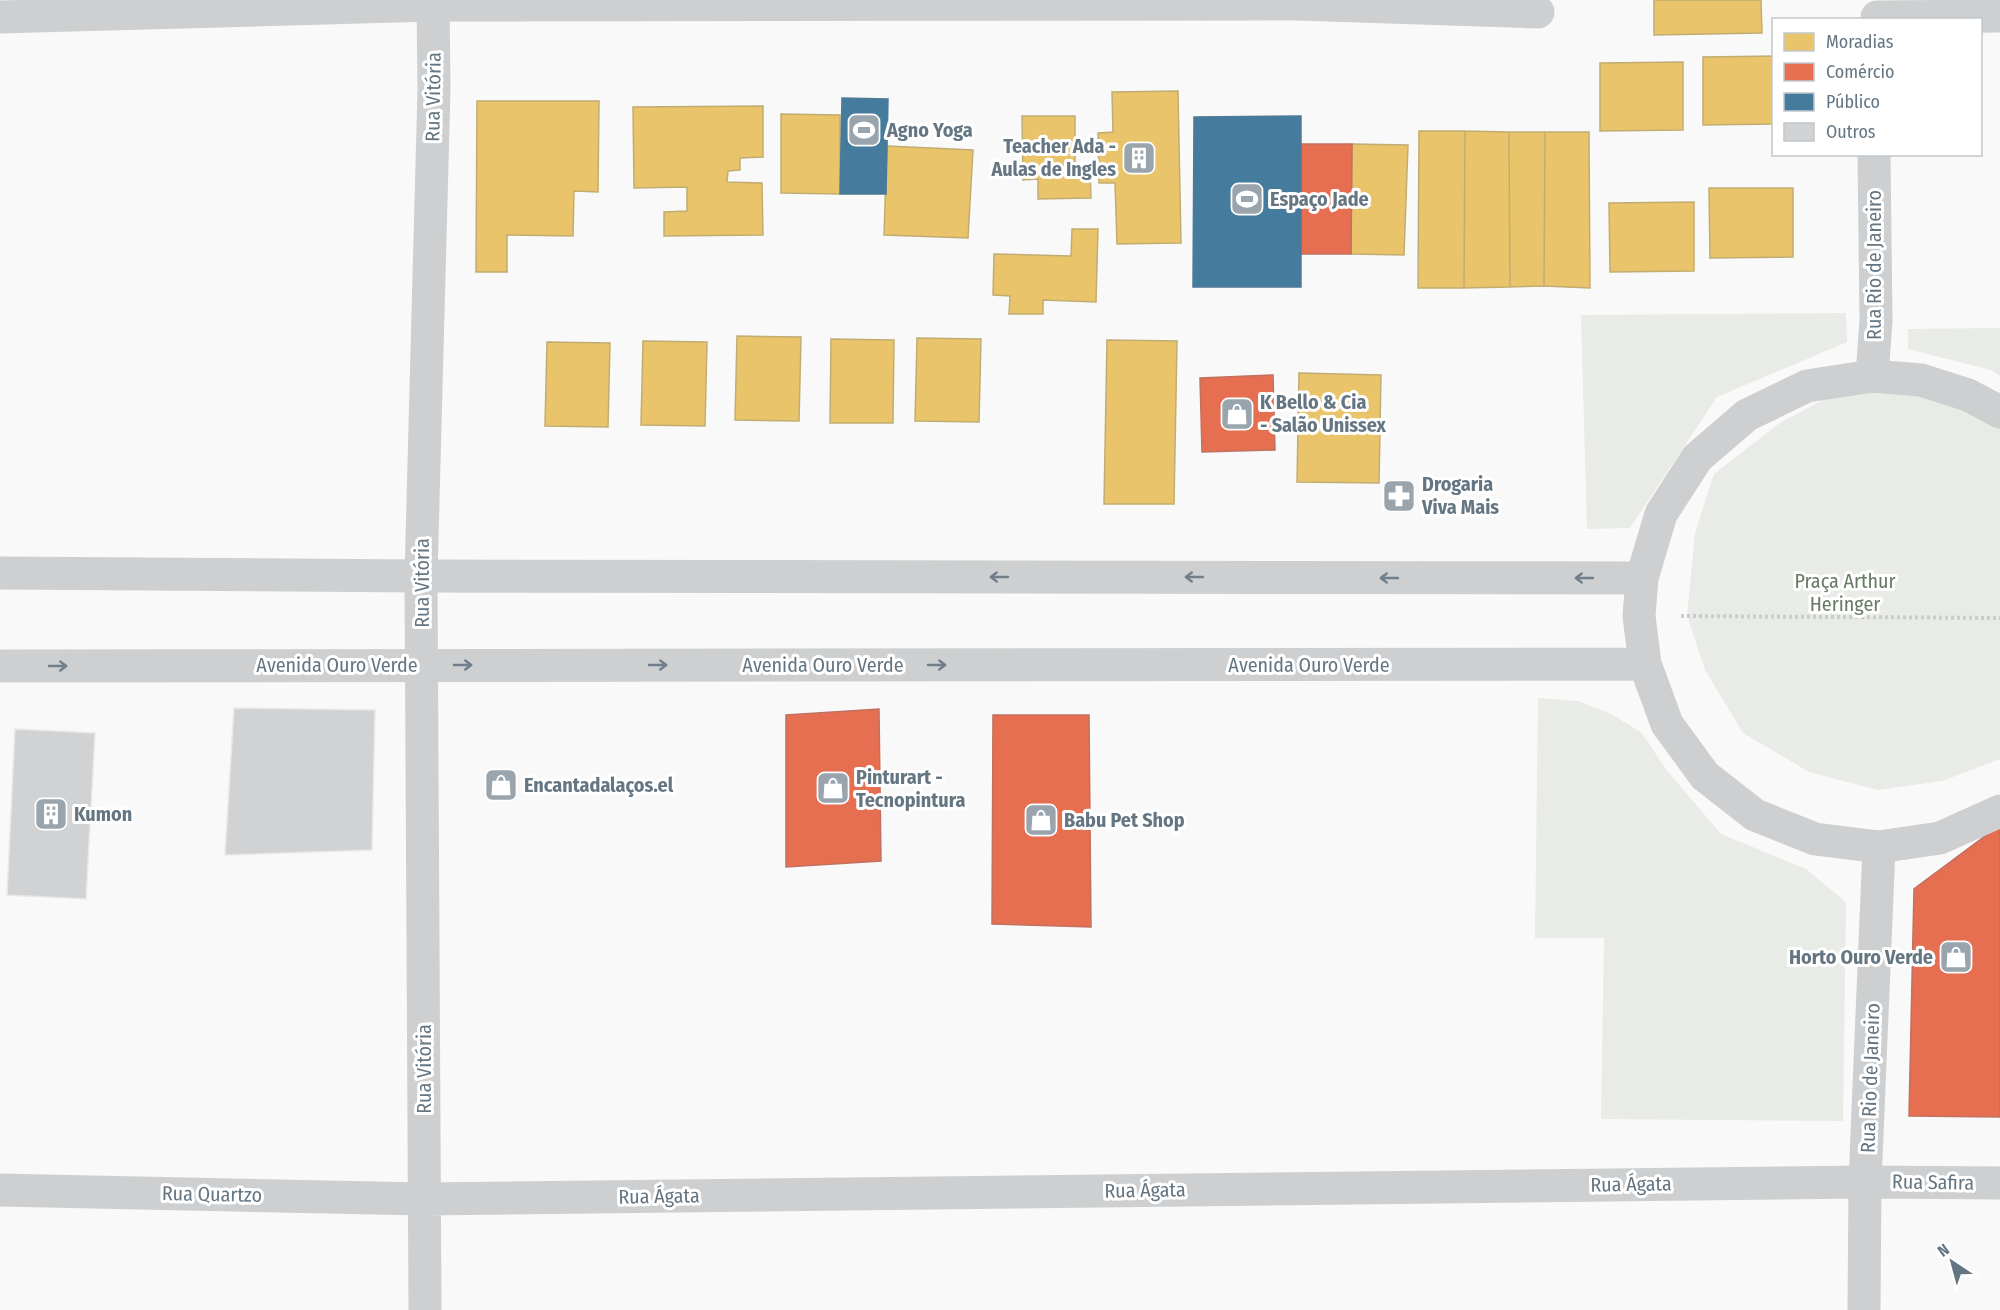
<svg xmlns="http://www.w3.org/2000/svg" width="2000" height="1310" viewBox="0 0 2000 1310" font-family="'Fira Sans Condensed',sans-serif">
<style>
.green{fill:#e8ebe6}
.homes{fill:#e9c46a;stroke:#c1ad72;stroke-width:1.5}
.shops{fill:#e76f51;stroke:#c07160;stroke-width:1.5}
.public{fill:#457b9d;stroke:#4f7a95;stroke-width:1.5}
.building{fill:#d0d2d3;stroke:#e8e8e8;stroke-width:1.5}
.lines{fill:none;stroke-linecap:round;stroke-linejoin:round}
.path{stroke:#cbcccd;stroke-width:4;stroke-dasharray:3 3;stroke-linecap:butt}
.minor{stroke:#cecfd0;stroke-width:33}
.tertiary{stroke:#cecfd0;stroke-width:33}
.oneway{stroke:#707f8b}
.labels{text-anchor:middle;stroke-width:6;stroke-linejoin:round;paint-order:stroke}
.street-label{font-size:20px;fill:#657683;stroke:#fff}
.poi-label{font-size:20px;font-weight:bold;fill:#657683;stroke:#fff;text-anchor:start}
.park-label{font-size:20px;fill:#687a64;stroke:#fff}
</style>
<rect width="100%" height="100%" fill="#f9f9f9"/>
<path class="green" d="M 1846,313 L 1847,342 L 1717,397 L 1630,528 L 1587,529 L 1581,315 Z
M 2000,328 L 2000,376 L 1991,370 L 1908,349 L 1908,329 Z
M 1899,385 L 1964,403 L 2000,427 L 2000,759 L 1942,781 L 1878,790 L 1809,772 L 1743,733 L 1705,670 L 1687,615 L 1695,533 L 1714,474 L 1781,422 L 1835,394 Z
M 1538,698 L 1578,701 L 1611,714 L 1642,733 L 1665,768 L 1721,834 L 1806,869 L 1846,902 L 1843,1121 L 1601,1119 L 1604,938 L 1535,938 Z"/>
<path class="homes" d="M 1654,0 L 1761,0 L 1762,33 L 1654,35 Z
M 1774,56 L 1774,124 L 1703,125 L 1703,57 Z
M 1683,62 L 1683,130 L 1600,131 L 1600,63 Z
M 1178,91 L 1181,243 L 1117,244 L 1115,183 L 1099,183 L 1098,133 L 1113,132 L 1112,92 Z
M 477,101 L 599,101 L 598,192 L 574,191 L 573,236 L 507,235 L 507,272 L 476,272 Z
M 763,106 L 763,157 L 740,158 L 740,170 L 728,171 L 727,182 L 762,183 L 763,235 L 664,236 L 664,212 L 687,211 L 687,187 L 634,188 L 633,107 Z
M 781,114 L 840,115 L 840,194 L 781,193 Z
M 1022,116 L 1075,116 L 1075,169 L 1090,168 L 1091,198 L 1038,199 L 1038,179 L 1023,180 Z
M 1419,131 L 1465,131 L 1464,288 L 1418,288 Z
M 1465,131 L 1509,132 L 1510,287 L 1464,288 Z
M 1509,132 L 1545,132 L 1544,286 L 1510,287 Z
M 1545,132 L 1589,132 L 1590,288 L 1544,286 Z
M 1352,144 L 1408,145 L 1404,255 L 1351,254 Z
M 887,146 L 973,150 L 968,238 L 884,235 Z
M 1709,188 L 1793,188 L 1793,257 L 1710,258 Z
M 1694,202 L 1694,271 L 1610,272 L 1609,203 Z
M 1072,229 L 1098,229 L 1096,302 L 1043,300 L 1043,314 L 1009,314 L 1010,296 L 993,295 L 994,254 L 1071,256 Z
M 737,336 L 801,337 L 799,421 L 735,420 Z
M 917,338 L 981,339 L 979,422 L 915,421 Z
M 831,339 L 894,340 L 893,423 L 830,423 Z
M 1107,340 L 1177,341 L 1174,504 L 1104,504 Z
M 643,341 L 707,342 L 705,426 L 641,425 Z
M 547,342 L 610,343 L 608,427 L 545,426 Z
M 1299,373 L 1381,375 L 1379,483 L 1297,482 Z"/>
<path class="shops" d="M 1300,144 L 1352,144 L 1351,254 L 1300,254 Z
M 1273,375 L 1275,450 L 1202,452 L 1200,378 Z
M 879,709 L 881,861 L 786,867 L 786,715 Z
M 993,715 L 1089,715 L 1091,927 L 992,924 Z
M 2000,825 L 2000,1117 L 1909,1116 L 1914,889 Z"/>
<path class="public" d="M 842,98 L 888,99 L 886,194 L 840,194 Z
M 1301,116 L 1301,287 L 1193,287 L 1194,117 Z"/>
<path class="building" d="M 234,708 L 375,710 L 372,850 L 225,855 Z
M 15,729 L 95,733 L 86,899 L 7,895 Z"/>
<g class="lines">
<path class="path" d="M 1681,616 L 2000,618"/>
<path class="minor" d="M 0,17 L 433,5 L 1297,4 L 1538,12
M 1877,17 L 2000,16
M 1872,376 L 1876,320 L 1874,154
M 0,1190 L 424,1199 L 1865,1182 L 2000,1183
M 425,1310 L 421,576 L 434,89 L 433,0
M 1864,1310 L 1865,1182 L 1879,847"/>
<path class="tertiary" d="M 2000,412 L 1968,395 L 1921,380 L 1872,376 L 1807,386 L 1747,415 L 1697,458 L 1661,514 L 1642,578 L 1639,616 L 1645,664 L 1667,724 L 1705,776 L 1755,815 L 1815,839 L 1879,847 L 1940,838 L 2000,811
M 0,573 L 421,576 L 1642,578
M 0,666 L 1645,664"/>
</g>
<defs><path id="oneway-shaft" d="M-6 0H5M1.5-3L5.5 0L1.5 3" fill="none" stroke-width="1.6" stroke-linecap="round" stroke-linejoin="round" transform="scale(1.5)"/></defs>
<g class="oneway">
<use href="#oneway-shaft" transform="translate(999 577) rotate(-180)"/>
<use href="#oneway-shaft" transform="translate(1194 577) rotate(-180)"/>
<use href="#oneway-shaft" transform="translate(1389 578) rotate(-180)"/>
<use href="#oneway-shaft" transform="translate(1584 578) rotate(-180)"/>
<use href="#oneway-shaft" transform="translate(463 665)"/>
<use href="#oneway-shaft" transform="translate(658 665)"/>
<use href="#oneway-shaft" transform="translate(937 665)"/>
<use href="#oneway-shaft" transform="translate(58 666)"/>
</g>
<defs>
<g id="stadium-square" transform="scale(1.725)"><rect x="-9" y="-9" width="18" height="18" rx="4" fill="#99a4ac" stroke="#fff"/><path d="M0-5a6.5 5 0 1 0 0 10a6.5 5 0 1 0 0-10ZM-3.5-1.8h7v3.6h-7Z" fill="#fff"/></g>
<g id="building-square" transform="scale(1.725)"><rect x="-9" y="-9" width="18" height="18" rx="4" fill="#99a4ac" stroke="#fff"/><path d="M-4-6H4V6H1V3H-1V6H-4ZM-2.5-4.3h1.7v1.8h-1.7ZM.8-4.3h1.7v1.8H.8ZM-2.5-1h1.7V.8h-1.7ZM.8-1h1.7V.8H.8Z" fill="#fff"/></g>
<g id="shop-square" transform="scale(1.725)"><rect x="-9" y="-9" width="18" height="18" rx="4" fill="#99a4ac" stroke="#fff"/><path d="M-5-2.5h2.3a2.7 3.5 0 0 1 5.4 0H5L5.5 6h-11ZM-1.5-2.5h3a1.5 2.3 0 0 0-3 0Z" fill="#fff"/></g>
<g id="pharmacy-square" transform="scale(1.725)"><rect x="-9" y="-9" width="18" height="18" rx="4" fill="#99a4ac" stroke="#fff"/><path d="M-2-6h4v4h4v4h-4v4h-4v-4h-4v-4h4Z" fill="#fff"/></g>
</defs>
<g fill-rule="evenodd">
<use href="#stadium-square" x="864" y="130"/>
<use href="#building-square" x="1139" y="158"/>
<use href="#stadium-square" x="1247" y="199"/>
<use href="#shop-square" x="1237" y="414"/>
<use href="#pharmacy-square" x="1399" y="496"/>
<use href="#shop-square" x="501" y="785"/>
<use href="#shop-square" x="833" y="788"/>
<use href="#building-square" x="51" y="814"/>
<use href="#shop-square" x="1041" y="820"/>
<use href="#shop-square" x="1956" y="957"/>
</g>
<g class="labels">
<g class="street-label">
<text transform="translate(433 97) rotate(-89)" y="7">Rua Vitória</text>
<text transform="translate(1874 265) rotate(-90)" y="7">Rua Rio de Janeiro</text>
<text transform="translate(422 583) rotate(-90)" y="7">Rua Vitória</text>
<text x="337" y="672">Avenida Ouro Verde</text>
<text x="823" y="672">Avenida Ouro Verde</text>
<text x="1309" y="672">Avenida Ouro Verde</text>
<text transform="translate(424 1069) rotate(-90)" y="7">Rua Vitória</text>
<text transform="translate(1870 1078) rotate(-88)" y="7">Rua Rio de Janeiro</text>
<text transform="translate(1933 1182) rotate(1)" y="7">Rua Safira</text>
<text transform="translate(1631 1184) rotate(-1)" y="7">Rua Ágata</text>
<text transform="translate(1145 1190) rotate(-1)" y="7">Rua Ágata</text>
<text transform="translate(212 1194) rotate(1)" y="7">Rua Quartzo</text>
<text transform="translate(659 1196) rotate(-1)" y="7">Rua Ágata</text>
</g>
<g class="poi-label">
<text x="887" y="137">Agno Yoga</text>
<text x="1116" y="153" text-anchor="end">Teacher Ada -<tspan x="1116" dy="23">Aulas de Ingles</tspan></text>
<text x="1270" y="206">Espaço Jade</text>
<text x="1260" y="409">K Bello &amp; Cia<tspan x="1260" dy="23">- Salão Unissex</tspan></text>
<text x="1422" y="491">Drogaria<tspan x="1422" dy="23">Viva Mais</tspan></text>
<text x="856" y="784">Pinturart -<tspan x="856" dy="23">Tecnopintura</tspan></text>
<text x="524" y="792">Encantadalaços.el</text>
<text x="74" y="821">Kumon</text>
<text x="1064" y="827">Babu Pet Shop</text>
<text x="1933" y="964" text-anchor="end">Horto Ouro Verde</text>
</g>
<g class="park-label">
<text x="1845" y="588">Praça Arthur<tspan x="1845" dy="23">Heringer</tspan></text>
</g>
</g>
<rect x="1772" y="18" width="210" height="138" fill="#ffffff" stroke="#c1c8cd" stroke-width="1.5"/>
<rect x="1784" y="33" width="30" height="18" fill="#e9c46a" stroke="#c1c8cd" stroke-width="1.5"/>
<text x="1826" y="48" font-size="18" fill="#657683">Moradias</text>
<rect x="1784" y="63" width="30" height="18" fill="#e76f51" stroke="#c1c8cd" stroke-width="1.5"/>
<text x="1826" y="78" font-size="18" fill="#657683">Comércio</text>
<rect x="1784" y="93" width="30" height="18" fill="#457b9d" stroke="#c1c8cd" stroke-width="1.5"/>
<text x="1826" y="108" font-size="18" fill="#657683">Público</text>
<rect x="1784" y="123" width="30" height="18" fill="#d0d2d3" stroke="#c1c8cd" stroke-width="1.5"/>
<text x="1826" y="138" font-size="18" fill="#657683">Outros</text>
<g transform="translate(1952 1262) rotate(324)" stroke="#ffffff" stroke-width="4.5" paint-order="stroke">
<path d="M0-4.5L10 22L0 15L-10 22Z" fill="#657683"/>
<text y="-9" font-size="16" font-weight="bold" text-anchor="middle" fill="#657683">N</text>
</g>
</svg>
